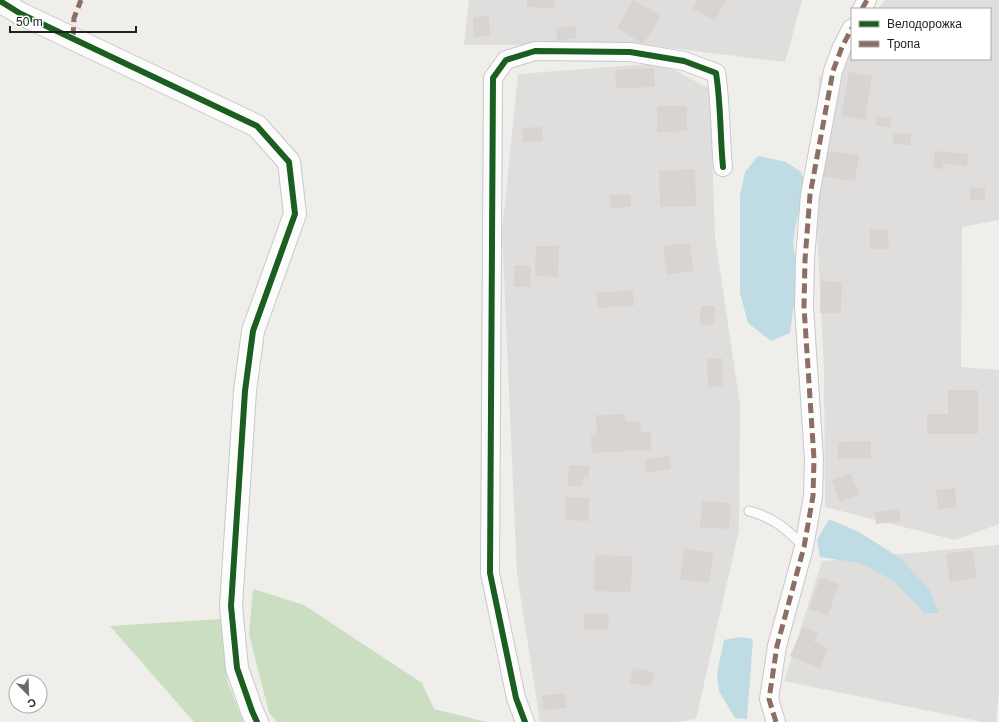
<svg xmlns="http://www.w3.org/2000/svg" width="999" height="722" viewBox="0 0 999 722" font-family="Helvetica,sans-serif">
<style>
.residential{fill:#dfdedc}
.forest{fill:#cbdec1}
.water{fill:#bfdbe3}
.building{fill:#d7d4d2}
.lines{fill:none;stroke-linecap:round;stroke-linejoin:round}
.service-casing{stroke:#c9c8c7;stroke-width:11}
.minor-casing{stroke:#c9c8c7;stroke-width:20}
.tertiary-casing{stroke:#c9c8c7;stroke-width:24}
.service{stroke:#fdfcfc;stroke-width:9}
.minor{stroke:#fdfcfc;stroke-width:18}
.tertiary{stroke:#fdfcfc;stroke-width:22}
.quiet{stroke:#8d6e63;stroke-width:5;stroke-dasharray:10 5;stroke-linecap:butt}
.cycleway-casing{stroke:#fff;stroke-width:8}
.cycleway{stroke:#1b5e20;stroke-width:6}
</style>
<rect width="100%" height="100%" fill="#f0eeeb"/>
<path class="residential" d="M 469,0 L 802,0 L 785,62 L 645,45 L 464,45 Z
M 885,0 L 999,0 L 999,220 L 962,227 L 961,367 L 999,370 L 999,524 L 955,540 L 825,507 L 824,370 L 815,190 L 819,78 L 852,40 L 852,59 L 990,59 L 990,9 L 878,9 Z
M 661,63 L 710,89 L 715,236 L 740,405 L 739,530 L 696,719 L 675,722 L 540,722 L 517,574 L 502,232 L 518,74 Z
M 999,545 L 999,691 L 996,722 L 983,722 L 784,681 L 822,561 Z"/>
<path class="forest" d="M 253,589 L 304,605 L 422,683 L 434,709 L 486,722 L 277,722 L 269,713 L 249,634 Z
M 222,619 L 227,680 L 243,722 L 194,722 L 110,626 Z"/>
<path class="water" d="M 758,156 L 786,162 L 801,172 L 806,187 L 796,224 L 793,242 L 796,262 L 796,289 L 790,333 L 771,341 L 748,323 L 740,293 L 740,195 L 745,172 Z
M 829,519 L 859,532 L 900,558 L 930,590 L 939,613 L 924,613 L 894,581 L 860,563 L 820,557 L 817,540 Z
M 740,637 L 753,639 L 747,719 L 735,718 L 719,691 L 717,673 L 724,640 Z"/>
<path class="building" d="M 527,0 L 555,0 L 554,8 L 527,7 Z
M 633,0 L 661,16 L 643,44 L 617,28 Z
M 697,0 L 726,0 L 715,21 L 693,9 Z
M 489,16 L 490,36 L 474,37 L 473,17 Z
M 575,26 L 577,38 L 557,41 L 556,28 Z
M 654,68 L 655,87 L 616,88 L 615,70 Z
M 849,72 L 872,76 L 865,120 L 841,116 Z
M 657,106 L 687,106 L 687,131 L 657,132 Z
M 876,117 L 891,117 L 891,127 L 876,126 Z
M 542,127 L 543,141 L 523,142 L 522,128 Z
M 893,133 L 911,133 L 911,145 L 893,144 Z
M 823,150 L 859,155 L 855,181 L 819,176 Z
M 935,151 L 968,154 L 967,166 L 943,164 L 943,169 L 933,168 Z
M 695,169 L 696,206 L 660,207 L 659,171 Z
M 970,187 L 985,188 L 985,200 L 970,200 Z
M 630,194 L 631,207 L 611,208 L 610,195 Z
M 870,229 L 888,229 L 889,249 L 870,249 Z
M 690,243 L 693,271 L 667,275 L 663,246 Z
M 536,246 L 559,246 L 558,277 L 535,276 Z
M 514,265 L 531,266 L 530,287 L 514,287 Z
M 821,281 L 842,282 L 841,313 L 820,313 Z
M 633,290 L 634,306 L 598,308 L 596,293 Z
M 701,306 L 715,306 L 714,325 L 700,325 Z
M 722,358 L 723,386 L 708,387 L 707,359 Z
M 948,390 L 978,390 L 978,434 L 927,434 L 927,414 L 948,414 Z
M 625,414 L 626,422 L 640,421 L 641,432 L 651,431 L 651,450 L 592,453 L 591,435 L 597,435 L 596,415 Z
M 871,441 L 871,458 L 838,459 L 838,442 Z
M 669,456 L 671,469 L 647,473 L 645,460 Z
M 569,465 L 589,466 L 589,477 L 583,477 L 582,486 L 568,486 Z
M 851,473 L 859,495 L 840,502 L 832,480 Z
M 955,488 L 957,508 L 938,509 L 936,490 Z
M 566,497 L 589,498 L 589,521 L 565,520 Z
M 702,501 L 731,503 L 729,529 L 700,527 Z
M 899,509 L 900,521 L 876,524 L 874,512 Z
M 684,549 L 713,553 L 709,583 L 680,579 Z
M 973,550 L 977,578 L 950,582 L 946,554 Z
M 595,555 L 632,556 L 631,592 L 594,591 Z
M 820,578 L 839,584 L 828,615 L 809,609 Z
M 584,613 L 609,614 L 608,630 L 584,629 Z
M 803,627 L 818,633 L 814,642 L 828,648 L 820,668 L 790,656 Z
M 633,668 L 654,672 L 651,687 L 630,683 Z
M 565,693 L 567,708 L 543,710 L 542,696 Z"/>
<g class="lines">
<g class="service-casing">
<path id="service" d="M 749,511 C 774,518 786,528 804,547"/>
</g>
<g class="minor-casing">
<path id="minor" d="M 862,9 L 867,0
M 525,722 L 516,698 L 490,573 L 493,78 L 506,60 L 535,51 L 630,52 L 684,61 L 716,73 C 721,104 720,136 723,167
M 776,722 L 769,699 L 777,646 L 804,547 L 813,496 L 814,459 L 804,307 L 805,260 L 810,195 L 833,71 L 842,47 L 852,28"/>
</g>
<g class="tertiary-casing">
<path id="tertiary" d="M 0,1 L 21,14 L 257,126 L 289,162 L 295,214 L 253,331 L 245,391 L 231,606 L 237,668 L 252,711 L 257,722"/>
</g>
<use href="#service" class="service"/>
<use href="#minor" class="minor"/>
<use href="#tertiary" class="tertiary"/>
<path class="quiet" d="M 862,9 L 867,0
M 73,37 L 74,18 L 81,0
M 776,722 L 769,699 L 777,646 L 804,547 L 813,496 L 814,459 L 804,307 L 805,260 L 810,195 L 833,71 L 842,47 L 852,28"/>
<g class="cycleway-casing">
<path id="cycleway" d="M 0,1 L 21,14 L 257,126 L 289,162 L 295,214 L 253,331 L 245,391 L 231,606 L 237,668 L 252,711 L 257,722
M 525,722 L 516,698 L 490,573 L 493,78 L 506,60 L 535,51 L 630,52 L 684,61 L 716,73 C 721,104 720,136 723,167"/>
</g>
<use href="#cycleway" class="cycleway"/>
</g>
<rect x="851" y="8" width="140" height="52" fill="#ffffff" stroke="#a7a7a7"/>
<rect x="859" y="21" width="20" height="6" fill="#1b5e20" stroke="#a7a7a7"/>
<text x="887" y="28" font-size="12" fill="#222222">Велодорожка</text>
<rect x="859" y="41" width="20" height="6" fill="#8d6e63" stroke="#a7a7a7"/>
<text x="887" y="48" font-size="12" fill="#222222">Тропа</text>
<g transform="translate(28 694) rotate(157)"><circle r="19" fill="#ffffff" stroke="#a7a7a7"/>
<path d="M0-3L7 15L0 10L-7 15Z" fill="#6a6968"/>
<text y="-6" font-size="11" font-weight="bold" text-anchor="middle" fill="#222222">С</text>
</g>
<path d="M10 26v6h126v-6" fill="none" stroke="#222222" stroke-width="2"/>
<text x="16" y="26" font-size="12" fill="#222222" stroke="#ffffff" stroke-width="3" paint-order="stroke">50 m</text>
</svg>
